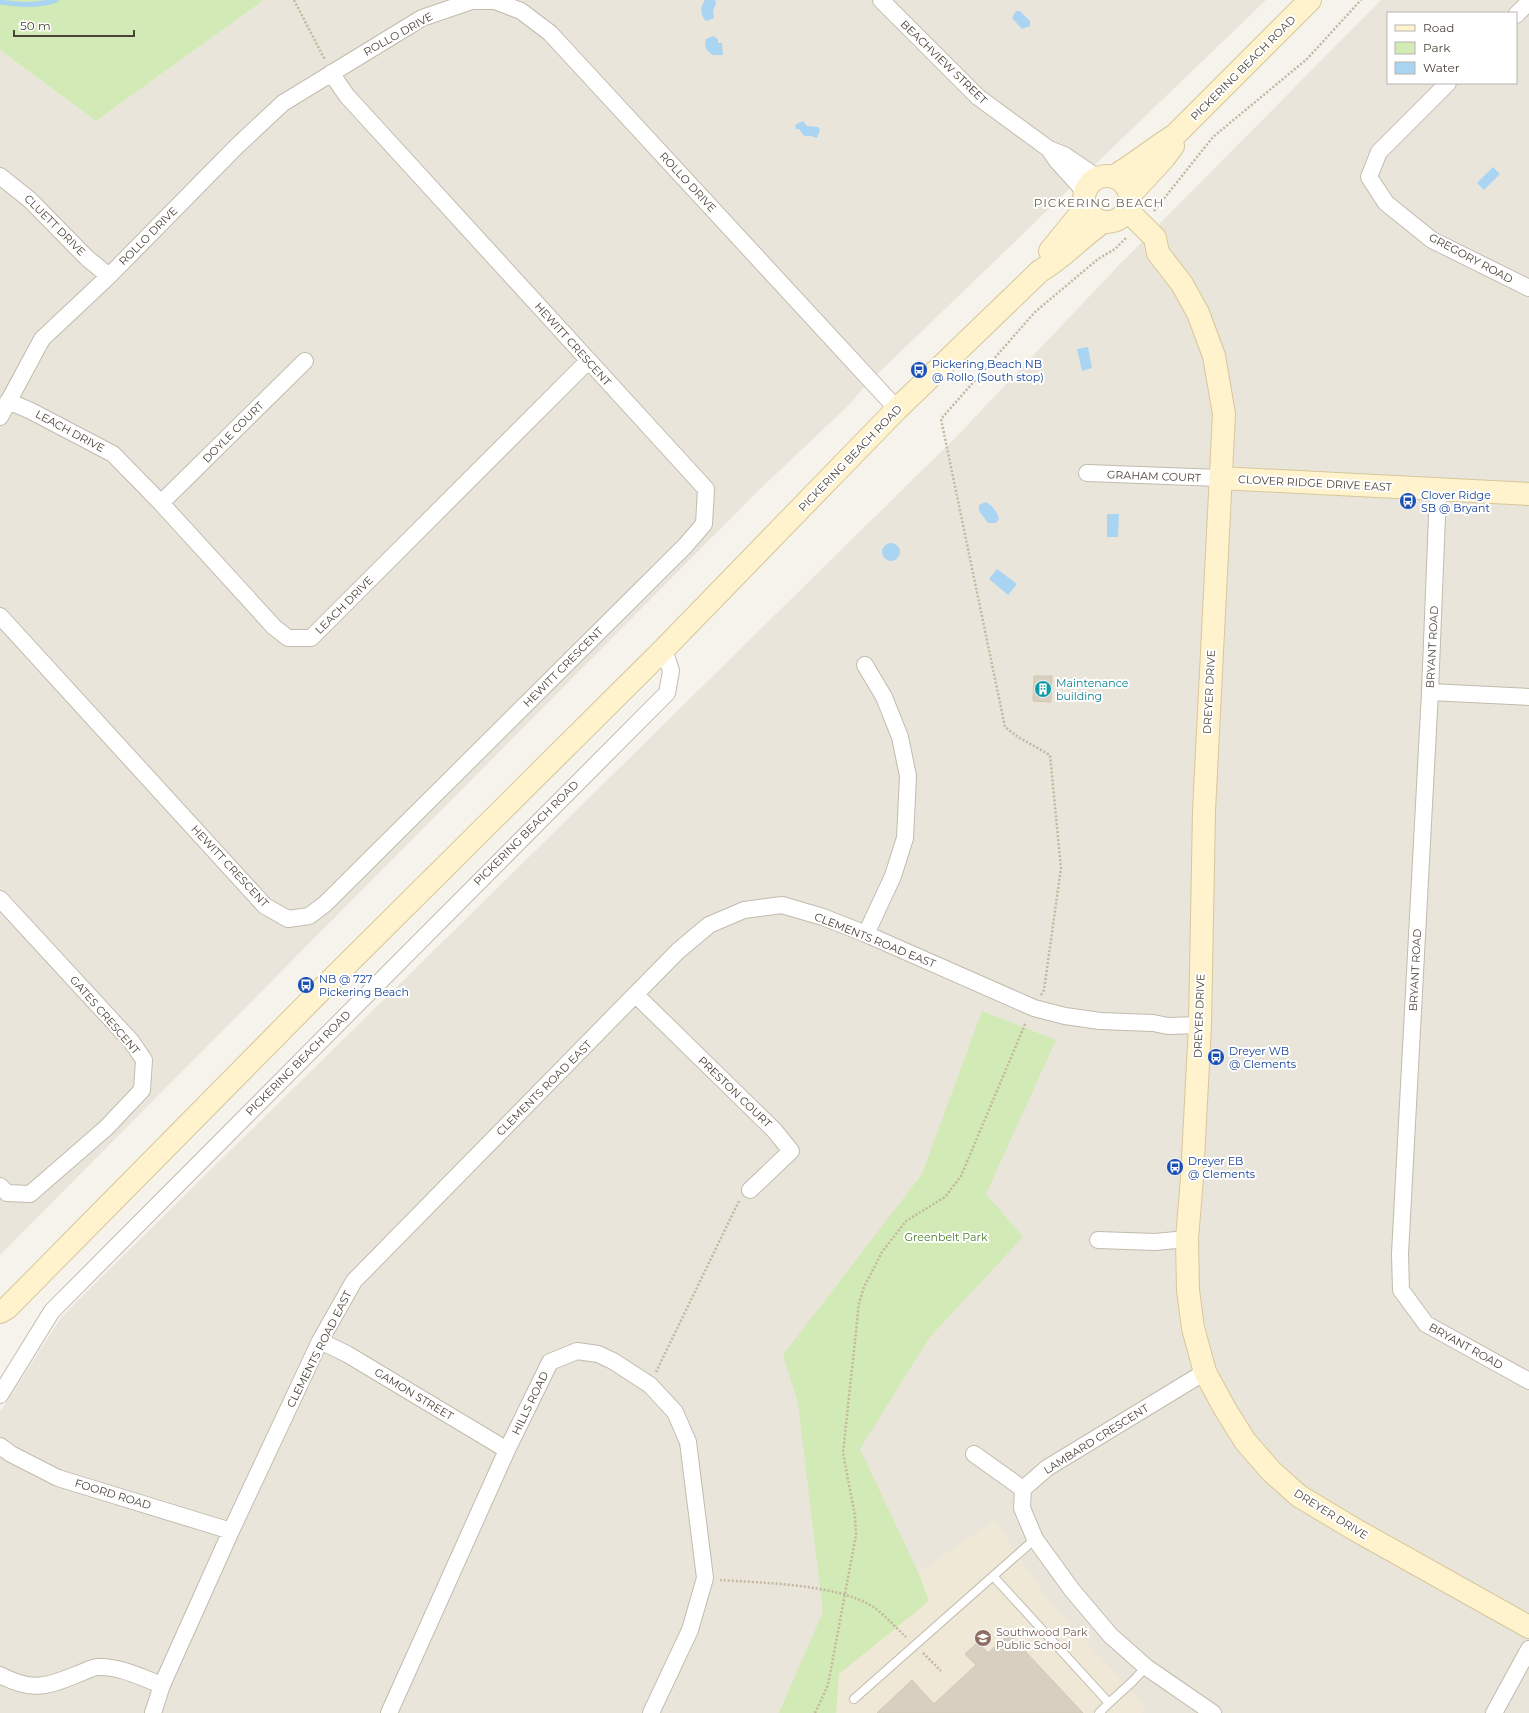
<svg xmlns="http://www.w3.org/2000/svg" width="1529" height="1713" viewBox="0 0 1529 1713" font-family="Montserrat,sans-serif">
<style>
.residential{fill:#eae5da;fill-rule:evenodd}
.education{fill:#efe8d6}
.green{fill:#d2eab5}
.water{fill:#a9d4f2}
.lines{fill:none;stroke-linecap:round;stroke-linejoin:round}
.stream{stroke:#a9d4f2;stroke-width:5}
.building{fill:#d8cfc1;stroke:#d3c7b4}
.lane-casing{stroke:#c2bbae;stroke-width:10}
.street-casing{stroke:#c2bbae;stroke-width:18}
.secondary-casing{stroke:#d6c79b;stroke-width:24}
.path{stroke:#c4b79f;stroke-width:2.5;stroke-dasharray:2 2;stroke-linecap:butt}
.lane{stroke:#fff;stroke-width:8}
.street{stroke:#fff;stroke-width:16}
.secondary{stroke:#fff3cd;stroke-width:22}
.labels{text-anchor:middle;stroke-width:4;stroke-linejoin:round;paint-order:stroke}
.street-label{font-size:11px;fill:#4b4439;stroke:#fff}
.transit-label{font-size:11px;fill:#164399;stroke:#fff;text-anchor:start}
.culture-label{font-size:11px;fill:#0d838f;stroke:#fff;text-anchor:start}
.park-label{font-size:11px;fill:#4a7f2a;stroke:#fff}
.education-label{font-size:11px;fill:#785e54;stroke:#fff;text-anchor:start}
.neighbourhood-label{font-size:12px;letter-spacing:1px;fill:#6e6250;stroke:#fff}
</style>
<rect width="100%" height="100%" fill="#f6f3ec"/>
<path class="residential" d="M 264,0 L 1266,0 L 867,384 L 849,405 L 760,489 L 0,1255 L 0,50 L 96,121 Z
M 1381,0 L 1529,0 L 1529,1713 L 0,1713 L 0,1412 L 62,1316 L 957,436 L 1120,264 ZM 1388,13 L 1516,13 L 1516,83 L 1388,83 Z"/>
<path class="education" d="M 995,1520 L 1049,1602 L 1146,1706 L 1141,1713 L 836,1713 L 839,1674 L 929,1601 L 918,1573 Z"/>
<path class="green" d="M 0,0 L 264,0 L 96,121 L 0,50 Z
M 982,1011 L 1056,1040 L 986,1194 L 1023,1237 L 929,1338 L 860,1449 L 918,1572 L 929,1601 L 839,1674 L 836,1713 L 779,1713 L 823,1612 L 798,1403 L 783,1355 L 922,1174 Z"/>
<path class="water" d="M 705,0 L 715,0 L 716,4 L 713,10 L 714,18 L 706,21 C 700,16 700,6 705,0 Z
M 1016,11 L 1020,11 L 1030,21 L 1030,26 L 1022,29 L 1012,18 Z
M 713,36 L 718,39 L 718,43 L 722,43 L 723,55 L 713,55 C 706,51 704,47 706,39 Z
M 803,121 L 807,126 L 818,127 L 820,130 L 817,138 L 811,136 L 804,136 L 799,129 L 796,129 L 795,125 Z
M 1493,167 L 1500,174 L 1484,190 L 1477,183 Z
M 1088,347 L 1092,368 L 1082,371 L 1077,349 Z
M 986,502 C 992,505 998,513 999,519 L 996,523 L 988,523 L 979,511 L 979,505 Z
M 1107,514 L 1119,514 L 1118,537 L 1107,537 Z
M882 552a9 9 0 1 1 18 0a9 9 0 1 1-18 0Z
M 997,569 L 1017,584 L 1008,595 L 989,579 Z"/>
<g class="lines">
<path class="stream" d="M 0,2 C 20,5 37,6 56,0"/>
</g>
<path class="building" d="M 1034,676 L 1052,676 L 1051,702 L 1033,701 Z
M 1009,1634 L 1083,1713 L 877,1713 L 912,1680 L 934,1704 L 976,1665 L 965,1654 L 978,1642 L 988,1653 Z"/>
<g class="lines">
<g class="lane-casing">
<path id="lane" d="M 993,1576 L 1109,1703 L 1133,1681 L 1146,1667
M 854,1699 L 1035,1539
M 1099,1713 L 1109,1703"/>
</g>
<g class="street-casing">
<path id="street" d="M 881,0 L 978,97 L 1049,149 L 1064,155 L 1098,178
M 1516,15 L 1529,2
M 1448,83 L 1379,152 L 1369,177 L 1386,203 L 1432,240 L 1529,288
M 1049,149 L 1057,161 L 1085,192
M 0,176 L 30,200 L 87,258 L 109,276
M 8,401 L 31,411 L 113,454 L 161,503 L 274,627 L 288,638 L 311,638 L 588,361
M 0,417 L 42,339 L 109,276 L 237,146 L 283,103 L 422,18 L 472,1 L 495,1 L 521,11 L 550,33 L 897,409
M 1087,473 L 1220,478
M 1438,491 L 1430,692 L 1400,1254 L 1401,1290 L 1426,1324 L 1529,1381
M 161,503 L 305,361
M 0,616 L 265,906 L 288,919 L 309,916 L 325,904 L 685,546 L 704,524 L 706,489 L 347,96 L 331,73
M 865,665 L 884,697 L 900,737 L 908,776 L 905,838 L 893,876 L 866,934
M 1430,692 L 1529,697
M 0,899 L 131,1041 L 144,1060 L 142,1090 L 106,1128 L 30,1194 L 7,1193 L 0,1186
M 636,995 L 774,1130 L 791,1151 L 750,1190
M 1098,1240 L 1155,1242 L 1187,1239
M 320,1341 L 347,1354 L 507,1450
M 1205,1372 L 1047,1468 L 1023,1489 L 1022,1508 L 1035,1539 L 1072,1590 L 1110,1635 L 1146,1667 L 1213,1713
M 0,1395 L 52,1311 L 667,693 L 671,671 L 664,649
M 0,1446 L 11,1454 L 58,1478 L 231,1531
M 974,1454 L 1023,1489
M 0,1675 C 32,1692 46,1687 78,1674 C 84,1672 92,1667 98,1667 C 120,1666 142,1678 162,1685
M 153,1713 L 162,1685 L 231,1531 L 320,1341 L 354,1281 L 678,951 L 709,925 L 744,910 L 782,905 L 823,917 L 866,934 L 1034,1008 L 1065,1016 L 1100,1021 L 1153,1023 L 1168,1026 L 1200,1025
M 389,1713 L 507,1450 L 550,1362 L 577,1351 L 598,1354 L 613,1361 L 650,1385 L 675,1412 L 688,1442 L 705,1578 L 690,1630 L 651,1713
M 1494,1713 L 1529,1649"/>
</g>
<g class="secondary-casing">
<path id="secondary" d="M1084 199a23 23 0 1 1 46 0a23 23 0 1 1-46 0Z
M 1113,177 C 1135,164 1154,148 1175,135 L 1310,0
M 1130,195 L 1164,158 L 1173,146
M 1127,210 L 1155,238 L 1158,253 L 1182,284 L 1198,313 L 1214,356 L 1224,414 L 1204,811 L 1200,1025 L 1192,1178 L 1187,1239 L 1188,1290 L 1193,1328 L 1205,1372 L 1225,1409 L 1245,1441 L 1271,1471 L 1299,1496 L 1354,1529 L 1529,1627
M 1050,251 L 1085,208
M 1220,478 L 1529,494
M 0,1312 L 7,1308 L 321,990 L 664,649 L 897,409 L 1040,271 C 1063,258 1081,237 1103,222"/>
</g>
<path class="path" d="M 294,0 L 325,60
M 1154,211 L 1213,137 L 1307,59 L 1361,0
M 1041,995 L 1044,990 L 1061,868 L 1050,755 L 1018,737 L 1005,727 L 941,419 L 1035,312 L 1098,259 L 1115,249 L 1127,237
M 656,1372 L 737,1205 L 740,1200
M 720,1580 C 763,1583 836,1584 872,1606 C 884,1614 895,1627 906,1637
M 923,1653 L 941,1671
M 815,1713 L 828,1685 L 856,1535 L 855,1516 L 843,1453 L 859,1303 L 864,1287 L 882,1252 L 906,1221 L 945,1197 L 961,1176 L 1026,1022"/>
<use href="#lane" class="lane"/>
<use href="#street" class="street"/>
<use href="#secondary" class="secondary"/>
</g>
<defs>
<g id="bus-disc" transform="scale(0.9)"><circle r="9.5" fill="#1a4fb4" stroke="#fff"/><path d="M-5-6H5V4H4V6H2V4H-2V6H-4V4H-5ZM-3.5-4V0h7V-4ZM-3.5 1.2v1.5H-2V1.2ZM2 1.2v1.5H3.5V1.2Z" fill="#fff"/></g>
<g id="building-disc" transform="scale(0.9)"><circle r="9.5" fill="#0f9aa8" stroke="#fff"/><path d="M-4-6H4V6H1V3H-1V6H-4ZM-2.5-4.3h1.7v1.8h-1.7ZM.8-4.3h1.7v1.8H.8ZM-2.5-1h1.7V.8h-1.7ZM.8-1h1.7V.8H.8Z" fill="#fff"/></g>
<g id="school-disc" transform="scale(0.9)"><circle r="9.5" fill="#8d6e63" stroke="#fff"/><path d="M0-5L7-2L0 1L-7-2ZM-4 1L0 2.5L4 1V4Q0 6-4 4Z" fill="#fff"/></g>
</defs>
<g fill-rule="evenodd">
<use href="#bus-disc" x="919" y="370"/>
<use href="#bus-disc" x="1408" y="501"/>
<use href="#building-disc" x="1043" y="689"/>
<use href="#bus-disc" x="306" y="985"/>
<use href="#bus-disc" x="1216" y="1057"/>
<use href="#bus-disc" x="1175" y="1167"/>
<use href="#school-disc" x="983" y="1638"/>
</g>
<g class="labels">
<g class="street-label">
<text transform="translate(398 34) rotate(-29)" y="4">ROLLO DRIVE</text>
<text transform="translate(944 62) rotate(44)" y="4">BEACHVIEW STREET</text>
<text transform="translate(1243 68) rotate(-45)" y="4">PICKERING BEACH ROAD</text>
<text transform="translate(688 182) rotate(47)" y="4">ROLLO DRIVE</text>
<text transform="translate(55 225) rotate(45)" y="4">CLUETT DRIVE</text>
<text transform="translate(148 236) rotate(-45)" y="4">ROLLO DRIVE</text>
<text transform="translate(1471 258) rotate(28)" y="4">GREGORY ROAD</text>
<text transform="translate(573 344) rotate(48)" y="4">HEWITT CRESCENT</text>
<text transform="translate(70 431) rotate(28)" y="4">LEACH DRIVE</text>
<text transform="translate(233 432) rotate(-45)" y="4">DOYLE COURT</text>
<text transform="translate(850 458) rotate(-46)" y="4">PICKERING BEACH ROAD</text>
<text transform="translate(1154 476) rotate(2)" y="4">GRAHAM COURT</text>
<text transform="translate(1315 483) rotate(3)" y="4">CLOVER RIDGE DRIVE EAST</text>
<text transform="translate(344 605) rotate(-45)" y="4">LEACH DRIVE</text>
<text transform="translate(1432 647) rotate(-87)" y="4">BRYANT ROAD</text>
<text transform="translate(563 667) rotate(-45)" y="4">HEWITT CRESCENT</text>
<text transform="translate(1209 692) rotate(-87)" y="4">DREYER DRIVE</text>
<text transform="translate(526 833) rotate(-45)" y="4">PICKERING BEACH ROAD</text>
<text transform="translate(230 866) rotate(47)" y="4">HEWITT CRESCENT</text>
<text transform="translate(875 940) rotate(22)" y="4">CLEMENTS ROAD EAST</text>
<text transform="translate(1415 970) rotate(-87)" y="4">BRYANT ROAD</text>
<text transform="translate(105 1015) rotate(49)" y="4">GATES CRESCENT</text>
<text transform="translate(1199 1016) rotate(-88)" y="4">DREYER DRIVE</text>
<text transform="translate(298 1063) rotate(-45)" y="4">PICKERING BEACH ROAD</text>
<text transform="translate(544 1088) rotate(-45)" y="4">CLEMENTS ROAD EAST</text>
<text transform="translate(735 1092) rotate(44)" y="4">PRESTON COURT</text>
<text transform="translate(1466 1346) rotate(29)" y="4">BRYANT ROAD</text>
<text transform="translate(319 1349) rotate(-63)" y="4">CLEMENTS ROAD EAST</text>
<text transform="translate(414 1394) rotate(31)" y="4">GAMON STREET</text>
<text transform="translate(530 1403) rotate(-64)" y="4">HILLS ROAD</text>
<text transform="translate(1096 1439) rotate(-32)" y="4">LAMBARD CRESCENT</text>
<text transform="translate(113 1494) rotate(17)" y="4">FOORD ROAD</text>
<text transform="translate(1331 1514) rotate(32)" y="4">DREYER DRIVE</text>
</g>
<g class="transit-label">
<text x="932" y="368">Pickering Beach NB<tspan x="932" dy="13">@ Rollo (South stop)</tspan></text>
<text x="1421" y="499">Clover Ridge<tspan x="1421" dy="13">SB @ Bryant</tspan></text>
<text x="319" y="983">NB @ 727<tspan x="319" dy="13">Pickering Beach</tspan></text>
<text x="1229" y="1055">Dreyer WB<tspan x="1229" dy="13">@ Clements</tspan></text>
<text x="1188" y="1165">Dreyer EB<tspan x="1188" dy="13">@ Clements</tspan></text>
</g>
<g class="culture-label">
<text x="1056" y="687">Maintenance<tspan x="1056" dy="13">building</tspan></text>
</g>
<g class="park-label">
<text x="946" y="1241">Greenbelt Park</text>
</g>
<g class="education-label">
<text x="996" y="1636">Southwood Park<tspan x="996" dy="13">Public School</tspan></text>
</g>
<g class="neighbourhood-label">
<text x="1099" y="207">PICKERING BEACH</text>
</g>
</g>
<rect x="1387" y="12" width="130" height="72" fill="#ffffff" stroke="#b7b4b0"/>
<rect x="1395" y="25" width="20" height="6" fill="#fff3cd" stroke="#b7b4b0"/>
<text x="1423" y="32" font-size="12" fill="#4b4439">Road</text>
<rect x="1395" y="42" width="20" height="12" fill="#d2eab5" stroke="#b7b4b0"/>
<text x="1423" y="52" font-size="12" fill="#4b4439">Park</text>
<rect x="1395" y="62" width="20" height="12" fill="#a9d4f2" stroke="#b7b4b0"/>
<text x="1423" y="72" font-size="12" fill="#4b4439">Water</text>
<path d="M14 30v6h120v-6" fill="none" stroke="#4b4439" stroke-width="2"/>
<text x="20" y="30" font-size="12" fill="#4b4439" stroke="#ffffff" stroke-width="3" paint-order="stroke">50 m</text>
</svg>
